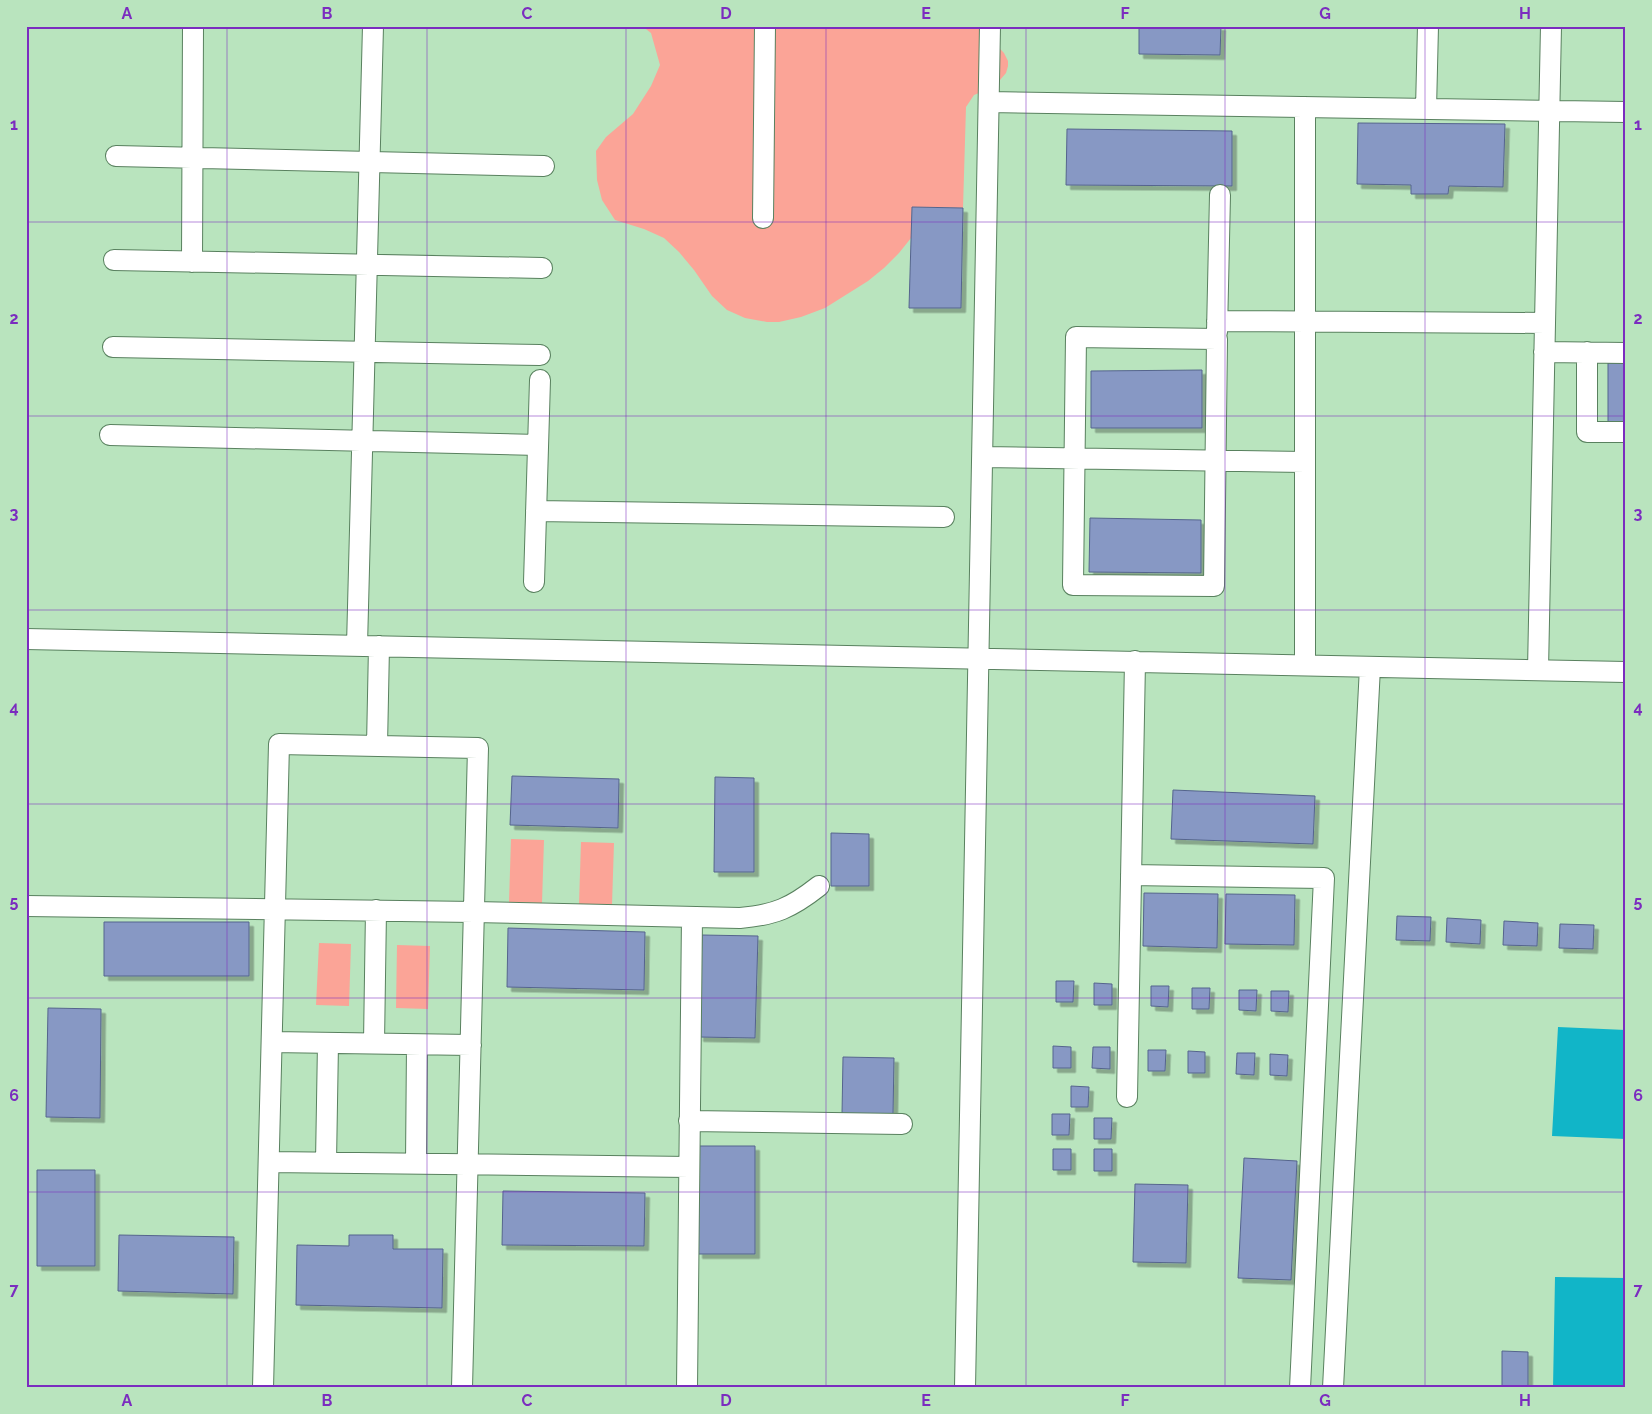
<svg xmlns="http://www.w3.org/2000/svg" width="1652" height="1414" viewBox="0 0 1652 1414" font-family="Raleway,sans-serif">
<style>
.green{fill:#fba497}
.water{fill:#11b5c8}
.building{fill:#8798c4;stroke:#55648d;filter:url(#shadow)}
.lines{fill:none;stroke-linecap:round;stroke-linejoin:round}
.lane-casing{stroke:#59815f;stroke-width:22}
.lane{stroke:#fff;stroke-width:20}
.grid{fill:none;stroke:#7b2cbf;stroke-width:1;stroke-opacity:0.55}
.neatline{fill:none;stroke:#7b2cbf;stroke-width:2}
.grid-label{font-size:16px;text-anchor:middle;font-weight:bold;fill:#7b2cbf}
</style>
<defs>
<filter id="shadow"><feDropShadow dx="4.5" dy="4.5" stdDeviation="0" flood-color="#0004"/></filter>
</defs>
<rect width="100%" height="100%" fill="#b9e4be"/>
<path class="green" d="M 642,26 L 978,26 L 1004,53 L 1008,61 L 1008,66 L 1006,73 L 994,87 L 974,95 L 966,107 L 963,208 L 912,207 L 911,238 L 899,253 L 884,268 L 868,281 L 825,308 L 801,317 L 779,322 L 767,322 L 745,318 L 727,310 L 712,296 L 694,270 L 679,252 L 664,238 L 644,229 L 615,220 L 602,200 L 597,180 L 596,151 L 606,137 L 633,114 L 651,86 L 660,65 L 651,33 Z
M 511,839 L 544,840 L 542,903 L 509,902 Z
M 581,842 L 614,843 L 612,905 L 579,904 Z
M 319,943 L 351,944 L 349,1006 L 316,1005 Z
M 397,945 L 430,946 L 428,1009 L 396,1008 Z"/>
<path class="water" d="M 1558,1027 L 1626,1030 L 1626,1139 L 1552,1136 Z
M 1555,1277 L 1626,1278 L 1626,1388 L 1553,1388 Z"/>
<path class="building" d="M 1139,26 L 1221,26 L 1220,55 L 1139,54 Z
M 1358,123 L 1505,124 L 1503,187 L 1449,186 L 1448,194 L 1411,194 L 1411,185 L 1357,184 Z
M 1067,129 L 1232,131 L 1232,186 L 1066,185 Z
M 1624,137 L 1626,137 L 1626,189 L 1624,189 Z
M 912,207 L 963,208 L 961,308 L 909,308 Z
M 1608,363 L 1626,363 L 1626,426 L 1608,426 Z
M 1202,370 L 1202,428 L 1091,428 L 1091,371 Z
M 1090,518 L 1201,520 L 1201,573 L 1089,572 Z
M 512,776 L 619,779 L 618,828 L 510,825 Z
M 715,777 L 754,778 L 754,872 L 714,872 Z
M 1173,790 L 1315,796 L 1313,844 L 1171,839 Z
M 831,833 L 869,834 L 869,886 L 831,886 Z
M 1144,893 L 1218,894 L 1217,948 L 1143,946 Z
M 1226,894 L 1295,895 L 1294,945 L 1225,944 Z
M 1397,916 L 1431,917 L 1430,941 L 1396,940 Z
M 1447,918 L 1481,920 L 1480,944 L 1446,942 Z
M 1504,921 L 1538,923 L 1537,946 L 1503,945 Z
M 104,922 L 249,922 L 249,976 L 104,976 Z
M 1560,924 L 1594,925 L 1593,949 L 1559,948 Z
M 508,928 L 645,932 L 644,990 L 507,987 Z
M 702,935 L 758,936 L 755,1038 L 699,1037 Z
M 1056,981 L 1074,981 L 1073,1002 L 1056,1002 Z
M 1094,983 L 1112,984 L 1112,1005 L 1094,1005 Z
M 1151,986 L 1169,986 L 1168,1007 L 1151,1006 Z
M 1192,988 L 1210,988 L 1209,1009 L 1192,1009 Z
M 1239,990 L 1257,990 L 1256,1011 L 1239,1010 Z
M 1271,991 L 1289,991 L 1288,1012 L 1271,1011 Z
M 48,1008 L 101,1009 L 100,1118 L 46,1117 Z
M 1053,1046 L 1071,1047 L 1071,1068 L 1053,1068 Z
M 1093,1047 L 1110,1047 L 1110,1069 L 1092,1068 Z
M 1148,1050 L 1166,1050 L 1165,1071 L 1148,1071 Z
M 1188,1051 L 1205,1052 L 1205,1073 L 1188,1073 Z
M 1237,1053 L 1255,1053 L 1254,1075 L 1236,1074 Z
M 1270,1054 L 1288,1055 L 1287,1076 L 1270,1075 Z
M 843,1057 L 894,1058 L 893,1114 L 842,1114 Z
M 1071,1086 L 1089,1087 L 1088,1107 L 1071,1107 Z
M 1052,1114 L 1070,1114 L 1069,1135 L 1052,1135 Z
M 1094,1118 L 1112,1118 L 1111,1139 L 1094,1139 Z
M 698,1146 L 755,1146 L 755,1254 L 698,1254 Z
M 1053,1149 L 1071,1149 L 1071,1170 L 1053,1170 Z
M 1094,1149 L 1112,1149 L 1112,1171 L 1094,1171 Z
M 1244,1158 L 1297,1161 L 1291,1280 L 1238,1278 Z
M 37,1170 L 95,1170 L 95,1266 L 37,1266 Z
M 1135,1184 L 1188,1185 L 1186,1263 L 1133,1262 Z
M 503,1191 L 645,1193 L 644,1246 L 502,1245 Z
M 119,1235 L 234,1237 L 233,1294 L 118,1291 Z
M 349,1235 L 393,1235 L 393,1249 L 443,1249 L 442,1308 L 296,1305 L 297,1245 L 349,1246 Z
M 1502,1351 L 1528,1352 L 1528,1388 L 1502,1388 Z"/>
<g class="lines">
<g class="lane-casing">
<path id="lane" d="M 989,102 L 1626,112
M 1305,107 L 1305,665
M 1426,109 L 1428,26
M 116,156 L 544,166
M 763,218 L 765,26
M 114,260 L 542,268
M 192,262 L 193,26
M 1217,321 L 1545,323
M 1217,332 L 1220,195
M 1076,337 L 1217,339 L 1214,586 L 1073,585 Z
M 113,347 L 540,355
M 1544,352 L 1626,353
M 1587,352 L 1587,432 L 1626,432
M 110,435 L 538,445
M 983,457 L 1305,462
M 536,511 L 944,517
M 534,582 L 540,380
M 26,639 L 1626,672
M 357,646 L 373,26
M 1538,670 L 1551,26
M 377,746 L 379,646
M 1131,875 L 1324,878 L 1300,1388
M 26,906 L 474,912 L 740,918 C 775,915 791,908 819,886
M 272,1042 L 471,1045
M 374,1043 L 376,910
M 1127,1097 L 1135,661
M 689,1121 L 902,1124
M 269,1162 L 689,1167
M 326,1162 L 328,1043
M 416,1163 L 417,1045
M 263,1388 L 279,744 L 478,748 L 462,1388
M 687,1388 L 692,917
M 965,1388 L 990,26
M 1333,1388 L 1370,667"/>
</g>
<use href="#lane" class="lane"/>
</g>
<path class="grid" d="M 227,26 L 227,1388M 427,26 L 427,1388M 626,26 L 626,1388M 826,26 L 826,1388M 1026,26 L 1026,1388M 1225,26 L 1225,1388M 1425,26 L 1425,1388M 26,222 L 1626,222M 26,416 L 1626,416M 26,610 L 1626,610M 26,804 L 1626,804M 26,998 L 1626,998M 26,1192 L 1626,1192"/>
<rect width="1652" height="1414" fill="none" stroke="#b9e4be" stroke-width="55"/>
<rect x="28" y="28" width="1596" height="1358" class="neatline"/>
<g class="grid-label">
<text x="127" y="19">A</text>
<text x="327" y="19">B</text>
<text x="527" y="19">C</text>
<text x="726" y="19">D</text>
<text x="926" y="19">E</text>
<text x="1125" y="19">F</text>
<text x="1325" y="19">G</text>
<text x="1525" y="19">H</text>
<text x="14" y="130">1</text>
<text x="1638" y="130">1</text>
<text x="14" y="324">2</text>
<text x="1638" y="324">2</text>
<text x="14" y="519">3</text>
<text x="1638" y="519">3</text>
<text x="14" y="713">4</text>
<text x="1638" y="713">4</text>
<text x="14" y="907">5</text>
<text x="1638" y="907">5</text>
<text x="14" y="1101">6</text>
<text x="1638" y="1101">6</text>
<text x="14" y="1295">7</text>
<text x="1638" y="1295">7</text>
<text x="127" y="1406">A</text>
<text x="327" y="1406">B</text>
<text x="527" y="1406">C</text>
<text x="726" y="1406">D</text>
<text x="926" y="1406">E</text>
<text x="1125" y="1406">F</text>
<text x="1325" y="1406">G</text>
<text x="1525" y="1406">H</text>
</g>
</svg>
